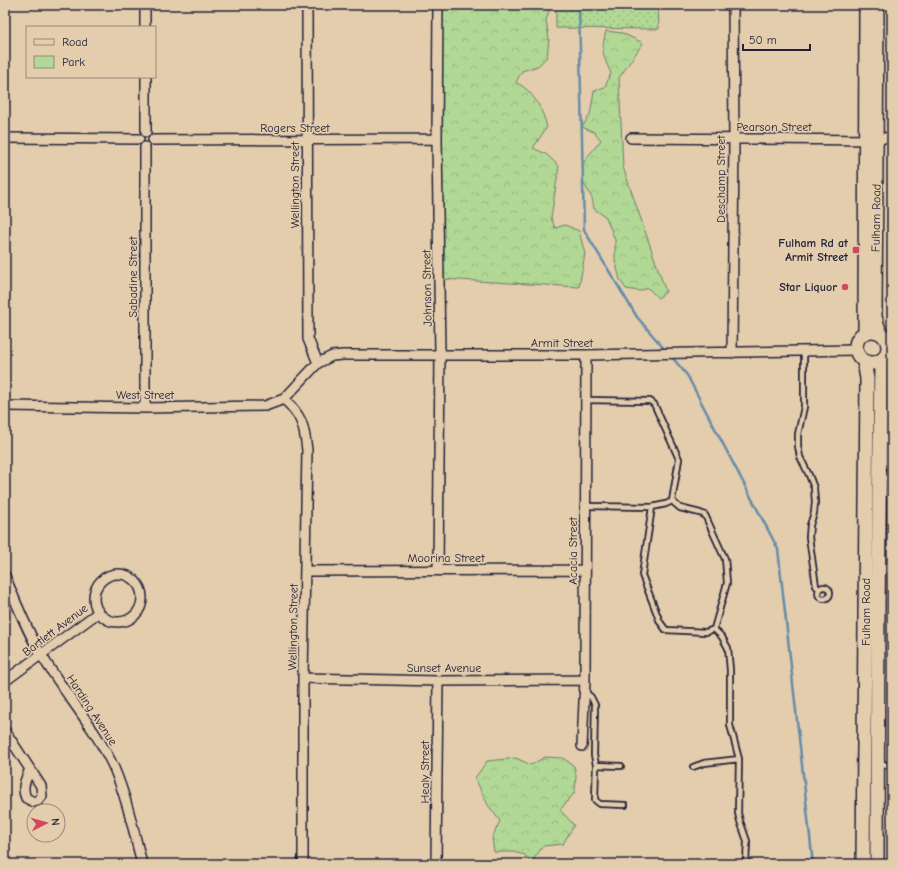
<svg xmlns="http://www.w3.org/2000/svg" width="897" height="869" viewBox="0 0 897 869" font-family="'Comic Neue',sans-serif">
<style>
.green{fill:url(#green-dots);stroke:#6a7d68}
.forest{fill:url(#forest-crowns);stroke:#6a7d68}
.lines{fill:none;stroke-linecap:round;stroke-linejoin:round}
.stream{stroke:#658ca9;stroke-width:2.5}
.lane-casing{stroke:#22223b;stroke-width:8}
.street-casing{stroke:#22223b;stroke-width:12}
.secondary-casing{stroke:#22223b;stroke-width:16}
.lane{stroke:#e4cdad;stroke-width:4.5}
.street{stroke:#e4cdad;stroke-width:9}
.secondary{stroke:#e4cdad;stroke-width:13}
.poi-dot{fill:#d1495b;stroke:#e4cdad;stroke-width:1.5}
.labels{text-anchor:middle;stroke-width:3.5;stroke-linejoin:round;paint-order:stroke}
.street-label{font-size:12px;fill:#22223b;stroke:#e4cdad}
.poi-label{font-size:12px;font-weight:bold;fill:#22223b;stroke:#e4cdad;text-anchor:end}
</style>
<defs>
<pattern id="green-dots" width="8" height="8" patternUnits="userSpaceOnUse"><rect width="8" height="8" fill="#b1d894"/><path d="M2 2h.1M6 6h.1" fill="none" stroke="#98b980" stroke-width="1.8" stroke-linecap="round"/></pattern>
<pattern id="forest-crowns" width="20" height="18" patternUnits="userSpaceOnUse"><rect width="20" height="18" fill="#b1d894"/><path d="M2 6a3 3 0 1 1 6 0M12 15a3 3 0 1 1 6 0" fill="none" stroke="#98b980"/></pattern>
</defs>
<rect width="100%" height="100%" fill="#e4cdad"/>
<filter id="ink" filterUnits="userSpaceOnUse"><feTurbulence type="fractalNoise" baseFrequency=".025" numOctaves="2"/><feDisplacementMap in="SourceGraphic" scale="8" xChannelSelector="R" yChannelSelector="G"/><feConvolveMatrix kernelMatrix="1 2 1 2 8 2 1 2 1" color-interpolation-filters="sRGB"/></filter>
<g filter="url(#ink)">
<path class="green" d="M 556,5 L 658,5 L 659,29 L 556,28 Z"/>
<path class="forest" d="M 441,5 L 551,5 L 546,20 L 549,39 L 547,57 L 538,66 L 522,71 L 516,82 C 534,92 542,108 547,127 L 533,148 L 546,154 L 559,166 L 551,218 L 555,228 L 565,225 L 579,231 L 585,254 L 579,287 L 442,279 Z
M 606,31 L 622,33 L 643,43 L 619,78 L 623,167 L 666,292 L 658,298 L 648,288 L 639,291 L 626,289 L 620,280 L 615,260 L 615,240 L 606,217 L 594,209 L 592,198 L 583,182 L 583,164 L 589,155 L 601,140 L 594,132 L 582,127 L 590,115 L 594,91 L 605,87 L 611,73 C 602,54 601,51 606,31 Z
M 545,757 L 563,758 L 574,766 L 576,775 L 575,792 L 560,810 L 574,825 L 563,844 L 543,846 L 531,863 L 525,855 L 513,852 L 494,852 L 492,838 L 500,821 L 488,805 L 475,778 L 487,761 L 516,758 L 531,765 Z"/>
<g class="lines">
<path class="stream" d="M 579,5 L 584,230 L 637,317 L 666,351
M 671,356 L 687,375 L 778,549 L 813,864"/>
<g class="lane-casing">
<path id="lane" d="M 804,351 L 804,407 L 798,434 L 798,446 L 800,457 L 809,475 L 814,488 L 815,502 L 814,513 L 810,525 L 809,537 L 816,586 L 819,589
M 585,400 L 650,401 L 654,404 L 679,459 L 672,501 L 680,508 L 700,513 L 705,515 L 725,559 L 726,570 L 727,583 L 714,629 L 706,632 L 666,630 L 660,622 L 642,575 L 652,507 L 666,504 L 672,501
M 586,506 L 652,507
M818 593a6 6 0 1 1 12 0a6 6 0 1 1-12 0Z
M 714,629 L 722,637 L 728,648 L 730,670 L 730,725 L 739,759 L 738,813 L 740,821 L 747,841 L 746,864
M 585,692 L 591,697 L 595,705 L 594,755 L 596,765 L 595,800 L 600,804 L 625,805
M 878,762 L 892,767
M 596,765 L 621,766
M 693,767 L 704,763 L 739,759"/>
</g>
<g class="street-casing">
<path id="street" d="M 145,5 L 145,27
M 307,5 L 308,339 L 318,363
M 438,5 L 437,139 L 440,355 L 438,570
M 146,77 L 146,132
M 5,138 L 139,139
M 631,138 L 877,140 L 892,136
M 153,140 L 437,139
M 145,147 L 145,408
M 887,342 L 892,342
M 732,353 L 734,139 L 733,5
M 284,399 C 302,416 304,425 307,450 L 303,678 L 303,864
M 5,406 L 145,408 L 265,406 L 284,399 L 318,363 L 332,356 L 343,355 L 586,355 L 856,350
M 879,476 L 892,476
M 306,571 L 585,570
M94 598a24 24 0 1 1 48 0a24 24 0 1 1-48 0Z
M 5,576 C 16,603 27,631 42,656 C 65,694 95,727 114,768 C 127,799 134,832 142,864
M 303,678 L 438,681 L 585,680
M 5,681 L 99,612
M 5,731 L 41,786 L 42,796 L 38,801 L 34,802 L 26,798 C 21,787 26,779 30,769
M 582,746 L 585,680 L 586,355
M 436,864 L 438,681"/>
</g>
<g class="secondary-casing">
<path id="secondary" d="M 877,5 L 875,317 L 880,333
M856 347a16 16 0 1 1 32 0a16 16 0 1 1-32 0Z
M 865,333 L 866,5
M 863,864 L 867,379 L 864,361
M 877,864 L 878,611 L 881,361"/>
</g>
<use href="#lane" class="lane"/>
<use href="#street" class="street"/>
<use href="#secondary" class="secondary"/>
</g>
</g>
<g class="poi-dot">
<rect x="852" y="246" width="8" height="8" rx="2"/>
<circle cx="845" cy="287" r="4"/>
</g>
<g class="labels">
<g class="street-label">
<text x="774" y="131">Pearson Street</text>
<text x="295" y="132">Rogers Street</text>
<text transform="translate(721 179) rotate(-90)" y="4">Deschamp Street</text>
<text transform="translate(295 185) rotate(-90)" y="4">Wellington Street</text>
<text transform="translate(876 218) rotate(-89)" y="4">Fulham Road</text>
<text transform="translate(133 277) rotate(-90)" y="4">Sabadine Street</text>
<text transform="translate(427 288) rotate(-91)" y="4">Johnson Street</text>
<text x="562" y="347">Armit Street</text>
<text x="145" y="399">West Street</text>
<text transform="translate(573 551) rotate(-90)" y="4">Acacia Street</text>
<text x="446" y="562">Moorina Street</text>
<text transform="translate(866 612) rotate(-90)" y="4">Fulham Road</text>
<text transform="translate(293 627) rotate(-89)" y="4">Wellington Street</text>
<text transform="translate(55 630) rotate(-37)" y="4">Bartlett Avenue</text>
<text x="444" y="672">Sunset Avenue</text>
<text transform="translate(92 710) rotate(57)" y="4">Harding Avenue</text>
<text transform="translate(425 772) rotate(-90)" y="4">Healy Street</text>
</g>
<g class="poi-label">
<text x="848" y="247">Fulham Rd at<tspan x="848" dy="14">Armit Street</tspan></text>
<text x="837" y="291">Star Liquor</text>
</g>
</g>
<rect width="897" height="869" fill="none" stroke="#e4cdad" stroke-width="20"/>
<rect x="10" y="10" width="877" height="849" fill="none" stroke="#22223b" stroke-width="1.5" filter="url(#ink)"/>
<rect x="26" y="26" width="130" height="52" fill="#e4cdad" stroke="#96897f"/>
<rect x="34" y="39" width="20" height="6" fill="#e4cdad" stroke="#96897f"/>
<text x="62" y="46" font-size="12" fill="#22223b">Road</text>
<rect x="34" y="56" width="20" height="12" fill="#b1d894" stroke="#96897f"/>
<text x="62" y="66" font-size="12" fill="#22223b">Park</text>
<g transform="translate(46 823) rotate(84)"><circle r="19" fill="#e4cdad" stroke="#96897f"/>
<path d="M0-3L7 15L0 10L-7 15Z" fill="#d1495b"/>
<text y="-6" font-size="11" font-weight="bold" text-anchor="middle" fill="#22223b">N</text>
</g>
<path d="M743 44v6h67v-6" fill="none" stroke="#22223b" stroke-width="2"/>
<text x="749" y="44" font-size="12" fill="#22223b" stroke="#e4cdad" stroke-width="3" paint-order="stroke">50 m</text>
</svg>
